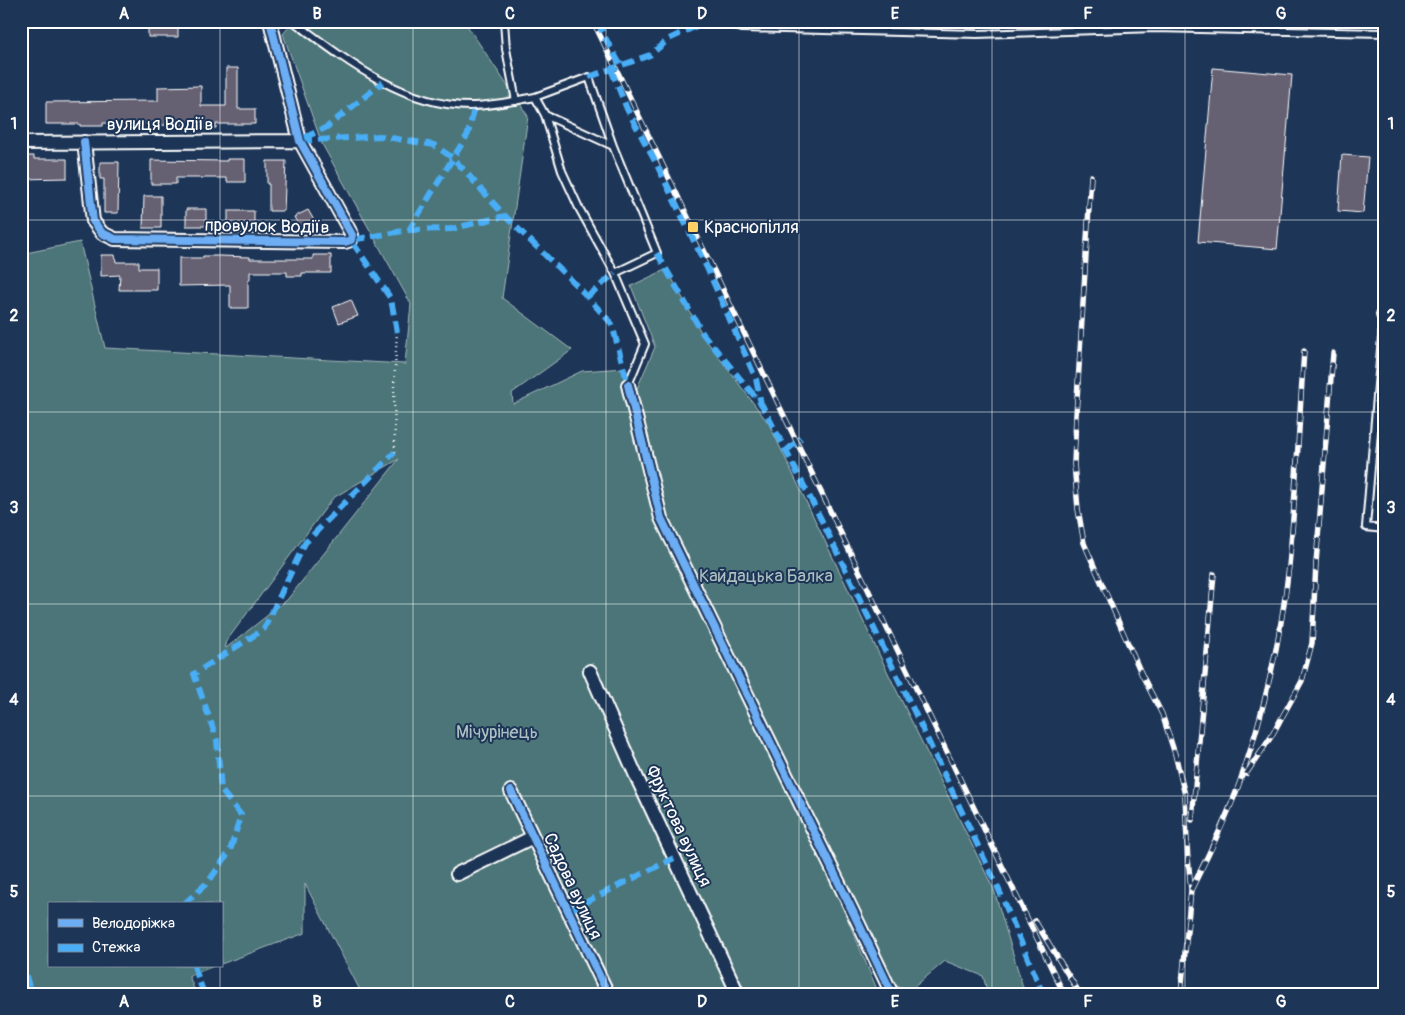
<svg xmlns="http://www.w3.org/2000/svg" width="1405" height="1015" viewBox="0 0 1405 1015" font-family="Pangolin,sans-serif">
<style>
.green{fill:#4c7478;stroke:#a6babc;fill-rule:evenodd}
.building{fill:#666173;stroke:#fff}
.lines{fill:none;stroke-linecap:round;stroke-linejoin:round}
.service-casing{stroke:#fff;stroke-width:10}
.minor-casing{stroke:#fff;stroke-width:16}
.path{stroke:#fff;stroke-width:2.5;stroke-dasharray:1 4;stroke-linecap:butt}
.service{stroke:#1d3557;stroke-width:6}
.minor{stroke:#1d3557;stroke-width:12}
.rail-casing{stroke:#fff;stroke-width:5.5}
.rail{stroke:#1d3557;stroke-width:4;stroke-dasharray:11;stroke-linecap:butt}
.quiet{stroke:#49aef6;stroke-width:6;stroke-dasharray:12 6;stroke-linecap:butt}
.cycleway-casing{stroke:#1d3557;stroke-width:11}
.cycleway{stroke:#6dadf4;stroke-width:8}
.grid{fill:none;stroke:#fff;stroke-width:1;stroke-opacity:0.55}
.poi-dot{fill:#ffd166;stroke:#1d3557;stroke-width:2}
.labels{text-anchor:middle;stroke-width:4;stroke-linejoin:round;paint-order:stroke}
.street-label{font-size:18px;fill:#fff;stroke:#1d3557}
.poi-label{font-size:18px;fill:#fff;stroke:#1d3557;text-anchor:start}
.park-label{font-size:18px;fill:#aec0c2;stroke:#1d3557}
.neatline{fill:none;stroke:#fff;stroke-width:2}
.grid-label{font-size:16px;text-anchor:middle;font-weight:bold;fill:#fff}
</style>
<rect width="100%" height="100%" fill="#1d3557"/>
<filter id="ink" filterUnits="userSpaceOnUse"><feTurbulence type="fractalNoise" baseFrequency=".02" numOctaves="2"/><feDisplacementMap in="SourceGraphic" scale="10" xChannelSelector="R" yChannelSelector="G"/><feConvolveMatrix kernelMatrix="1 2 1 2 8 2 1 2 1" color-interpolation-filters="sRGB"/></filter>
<g filter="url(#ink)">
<path class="green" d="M 294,21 L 464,21 L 528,116 L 502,298 L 572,350 L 512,393 L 513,404 L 582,371 L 624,368 L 632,400 L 655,347 L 631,286 L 667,269 L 703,336 L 769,424 L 890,677 L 994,890 L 1025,994 L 988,994 L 983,976 L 945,961 L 913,988 L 892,986 L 660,515 L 803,813 L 879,994 L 362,994 L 305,884 L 305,933 L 221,964 L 221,904 L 49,904 L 49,966 L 214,966 L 189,976 L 196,994 L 21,994 L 21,254 L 80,242 L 105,348 L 405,364 L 411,304 L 322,144 L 283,34 ZM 399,459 L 287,600 L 226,648 L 225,643 L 333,498 Z"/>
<path class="building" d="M 148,21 L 178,21 L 178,37 L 148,37 Z
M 226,68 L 238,68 L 238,109 L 255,109 L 255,124 L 216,124 L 216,128 L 196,128 L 196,126 L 159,125 L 159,124 L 103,123 L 103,126 L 80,126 L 80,124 L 46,124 L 46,102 L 158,101 L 158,87 L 201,86 L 201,106 L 226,106 Z
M 1213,68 L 1292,75 L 1277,249 L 1198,242 Z
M 1342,155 L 1368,157 L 1363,213 L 1338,211 Z
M 21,156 L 34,156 L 34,159 L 67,159 L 67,178 L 21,179 Z
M 227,159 L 245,159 L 245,182 L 227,182 L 227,178 L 176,178 L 176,184 L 151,184 L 151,160 L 227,161 Z
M 267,161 L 286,161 L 284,211 L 269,211 L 269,184 L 267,184 Z
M 100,162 L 119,162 L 118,213 L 104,213 L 104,179 L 100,179 Z
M 144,196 L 161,196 L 161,228 L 143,228 Z
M 186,209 L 206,209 L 206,226 L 186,226 Z
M 308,210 L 315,222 L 301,230 L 294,217 Z
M 228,211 L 254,211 L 254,228 L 228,228 Z
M 101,255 L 115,255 L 116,262 L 139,262 L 139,268 L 157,268 L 157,290 L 119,290 L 120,275 L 101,276 Z
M 313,255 L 331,255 L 331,273 L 302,273 L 302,276 L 287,276 L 287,272 L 250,272 L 250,280 L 248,280 L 248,308 L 230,308 L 230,285 L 179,286 L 179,258 L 203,258 L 203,256 L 220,256 L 250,257 L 250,259 L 313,259 Z
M 351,300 L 358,316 L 339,323 L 333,307 Z"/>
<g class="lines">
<g class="service-casing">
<path id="service" d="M 293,21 C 344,59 403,106 470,106 C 492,106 513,101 535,97 L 545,115 L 562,171 L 579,208 L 615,273 L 645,344 L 628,385
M 504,21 L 506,49 L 516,101
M 717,21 L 742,28 L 977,34 L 1155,28 L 1384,33
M 1266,21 L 1266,31
M 535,97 L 589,77 L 613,146 L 657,253 L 615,273
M 545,115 L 613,146
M 1384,313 L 1366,527 L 1384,529"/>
</g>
<g class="minor-casing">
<path id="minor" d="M 84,142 L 93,221 L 102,233 L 115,239 L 345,242 L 351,240 L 352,235 L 300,141 L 270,21
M 21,143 L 300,141
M 1383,315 L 1384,315
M 628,385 L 661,518 L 854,914 L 892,994
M 590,671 L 637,778 L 738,994
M 511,791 L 608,994
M 457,874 L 533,837"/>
</g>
<path class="path" d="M 395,452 L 394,387 L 397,332"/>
<use href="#service" class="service"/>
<use href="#minor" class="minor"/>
<g class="rail-casing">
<path id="rail" d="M 593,21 L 1064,994
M 1091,176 L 1076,415 L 1074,464 L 1078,509 L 1084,543 L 1141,673 L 1162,714 L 1175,754 L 1185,795 L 1188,864
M 1246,774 L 1271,737 L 1302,681 L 1312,643 L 1316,563 L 1333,353
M 1192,820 L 1214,574
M 1191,890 C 1208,856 1225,822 1238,787 C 1263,718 1281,638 1289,566 C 1296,494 1299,422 1304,351
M 1035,921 L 1080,994
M 1181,994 L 1191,890 L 1188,857"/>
</g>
<use href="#rail" class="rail"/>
<path class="quiet" d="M 598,21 L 603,34 L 621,66
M 611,69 L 627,109 L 657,165 L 708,270 L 756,379 L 761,404
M 589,77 L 650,55 L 669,39 L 707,21
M 304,138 L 327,127 L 383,82
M 300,141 L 380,136 L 434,145 L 453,158 L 468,134 L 475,105
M 409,230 L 451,229 L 505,216
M 657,253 L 703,334 L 762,405 L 786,451 L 820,517 L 913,709 L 999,890 L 1043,994
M 587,297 L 615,273
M 397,332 L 391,299 L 351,240 L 409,230 L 453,158 L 505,216 L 582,291 L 612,324 L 628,385
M 786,451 L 801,438
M 184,904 L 209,881 L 230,851 L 241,815 L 221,790 L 217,740 L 194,674 L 264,629 L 305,543 L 395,452
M 568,911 L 674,858
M 21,958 L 31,994
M 194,966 L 204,994"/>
<g class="cycleway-casing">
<path id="cycleway" d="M 84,142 L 93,221 L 102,233 L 115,239 L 345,242 L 351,240 L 352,235 L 300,141 L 270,21
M 628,385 L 661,518 L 854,914 L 892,994
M 511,791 L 608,994"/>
</g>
<use href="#cycleway" class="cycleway"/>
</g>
</g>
<path class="grid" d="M 220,21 L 220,904M 413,21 L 413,994M 606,21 L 606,994M 799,21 L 799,994M 992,21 L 992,994M 1185,21 L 1185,994M 21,220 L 1384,220M 21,412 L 1384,412M 21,604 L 1384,604M 21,796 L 1384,796M 220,966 L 220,994"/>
<rect class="poi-dot" x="687" y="221" width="12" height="12" rx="2.5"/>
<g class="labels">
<g class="street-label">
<text x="160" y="130">вулиця Водіїв</text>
<text transform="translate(267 226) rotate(1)" y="6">провулок Водіїв</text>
<text transform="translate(679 826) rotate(65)" y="6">Фруктова вулиця</text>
<text transform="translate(573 886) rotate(65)" y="6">Садова вулиця</text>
</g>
<g class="poi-label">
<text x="704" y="233">Краснопілля</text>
</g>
<g class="park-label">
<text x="766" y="582">Кайдацька Балка</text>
<text x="497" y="738">Мічурінець</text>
</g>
</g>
<rect width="1405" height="1015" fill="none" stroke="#1d3557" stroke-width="55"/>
<rect x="48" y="902" width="175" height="65" fill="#1d3557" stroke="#77869a"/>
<rect x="58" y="919" width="25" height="8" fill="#6dadf4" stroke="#77869a"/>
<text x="92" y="928" font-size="15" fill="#ffffff">Велодоріжка</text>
<rect x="58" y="944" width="25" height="8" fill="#49aef6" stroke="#77869a"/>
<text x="92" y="952" font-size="15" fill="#ffffff">Стежка</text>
<rect x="28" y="28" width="1350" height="960" class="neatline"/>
<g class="grid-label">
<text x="124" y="19">A</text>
<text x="317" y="19">B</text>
<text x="510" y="19">C</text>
<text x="702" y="19">D</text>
<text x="895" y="19">E</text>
<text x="1088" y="19">F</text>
<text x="1281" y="19">G</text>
<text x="14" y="129">1</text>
<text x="1391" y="129">1</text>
<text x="14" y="321">2</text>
<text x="1391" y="321">2</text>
<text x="14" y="513">3</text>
<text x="1391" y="513">3</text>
<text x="14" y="705">4</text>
<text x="1391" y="705">4</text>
<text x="14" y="897">5</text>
<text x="1391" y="897">5</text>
<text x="124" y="1007">A</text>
<text x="317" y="1007">B</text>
<text x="510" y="1007">C</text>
<text x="702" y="1007">D</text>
<text x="895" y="1007">E</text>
<text x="1088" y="1007">F</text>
<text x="1281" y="1007">G</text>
</g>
</svg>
